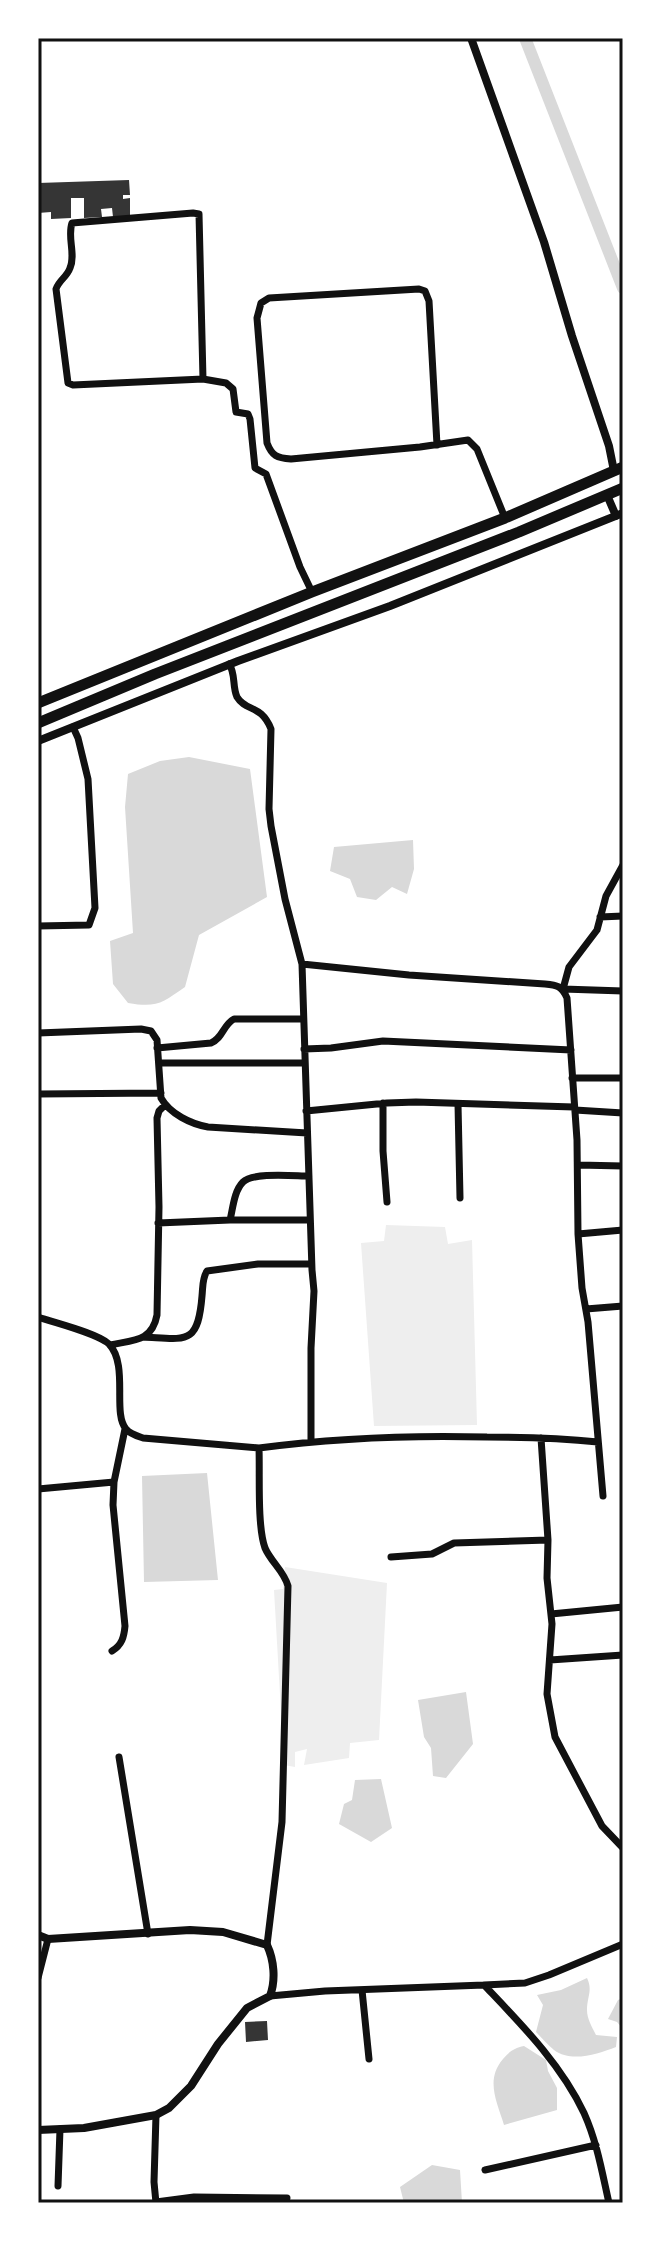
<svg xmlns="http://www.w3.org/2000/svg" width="661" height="2241" viewBox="0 0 661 2241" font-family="'PT Sans Narrow',sans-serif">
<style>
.green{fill:#eee}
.water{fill:#d9d9d9}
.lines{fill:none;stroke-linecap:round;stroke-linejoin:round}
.canal{stroke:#d9d9d9;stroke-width:12}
.building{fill:#353535}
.minor{stroke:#111;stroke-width:7}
.tertiary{stroke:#111;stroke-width:8}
.trunk{stroke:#111;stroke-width:11}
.neatline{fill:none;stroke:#111;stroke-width:3}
</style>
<rect width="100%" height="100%" fill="#fff"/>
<path class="green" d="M 386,1225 L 445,1227 L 448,1244 L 472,1240 L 477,1425 L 374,1426 L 361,1243 L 384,1241 Z
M 285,1567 L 387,1583 L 379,1740 L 350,1743 L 349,1758 L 304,1765 L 307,1749 L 295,1752 L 295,1767 L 284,1765 L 274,1590 L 283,1589 Z"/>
<path class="water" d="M 189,757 L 250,769 L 267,897 L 199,935 L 185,987 C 162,1003 157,1008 128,1003 L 113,984 L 110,941 L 133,933 L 125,807 L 128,774 L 160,761 Z
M 413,840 L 414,869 L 407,894 L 392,887 L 376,900 L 357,897 L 350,879 L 330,871 L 334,847 Z
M 207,1473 L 218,1580 L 144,1582 L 142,1476 Z
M 466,1692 L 473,1744 L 446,1778 L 433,1776 L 431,1748 L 424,1737 L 418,1700 Z
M 381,1779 L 392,1828 L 371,1842 L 339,1824 L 344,1804 L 352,1800 L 355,1780 Z
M 587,1978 C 593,1990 587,1997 587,2010 C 587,2019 592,2027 596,2035 L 617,2037 L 616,2047 C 598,2054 571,2063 554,2050 C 548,2045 542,2038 536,2032 L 543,2005 L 537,1995 L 561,1990 Z
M 623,1998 L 623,2029 L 617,2022 L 608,2019 L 618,2000 Z
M 524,2046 L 546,2060 L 548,2071 L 557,2088 L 557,2110 L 504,2125 C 497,2102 485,2080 503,2059 C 509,2052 514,2048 524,2046 Z
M 432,2165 L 460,2170 L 462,2203 L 404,2203 L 400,2187 Z"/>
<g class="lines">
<path class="canal" d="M 525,38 L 623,288"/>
</g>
<path class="building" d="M 129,180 L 130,195 L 123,195 L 123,199 L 130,198 L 130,216 L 113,217 L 112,208 L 101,209 L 102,217 L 84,218 L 84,198 L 71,198 L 71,218 L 51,219 L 51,212 L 38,213 L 38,183 Z
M 267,2021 L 268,2040 L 246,2042 L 245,2022 Z"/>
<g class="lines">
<path class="minor" d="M 203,379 L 199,214 L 193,213 L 72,223 C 67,237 76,254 70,268 C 67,277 59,280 56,289 L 68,383 L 73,385 L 203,379 L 226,383 L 233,389 L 236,412 L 248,414 L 250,419 L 255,468 L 266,474 L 300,567 L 312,592
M 437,445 L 429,301 L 425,291 L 419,289 L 269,298 L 261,303 L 257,318 L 267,443 C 272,456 277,458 291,459 L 420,447 L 468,440 L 477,449 L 505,518
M 229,664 C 236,674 232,686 237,697 C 246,712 261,704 271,729 L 269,809 L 271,826 L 285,899 L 302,964 L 312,1270 L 314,1291 L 311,1348 L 311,1441
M 623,865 L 606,896 L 597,930 L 569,967 L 563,989 L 623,991
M 600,917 L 623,916
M 38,926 L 89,925 L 95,908 L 88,779 L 78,738 L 73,727
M 302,964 L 409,975 L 545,984 C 557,985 562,986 567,998 L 577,1140 L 578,1234 L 582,1288 L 588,1322 L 603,1496
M 38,1033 L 141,1029 L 151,1031 L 157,1040 L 161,1098 C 170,1114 191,1124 208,1127 L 307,1133
M 157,1048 L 211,1043 C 223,1038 223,1025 234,1019 L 303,1019
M 304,1049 L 331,1048 L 383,1041 L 571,1050
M 159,1063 L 304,1063
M 572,1078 L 623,1078
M 38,1094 L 161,1093
M 383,1103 L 383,1151 L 387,1202
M 458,1104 L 460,1198
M 575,1110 L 623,1113
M 306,1111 L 387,1103 L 416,1102 L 574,1107
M 578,1165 L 623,1166
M 230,1220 C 233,1208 234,1191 243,1182 C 253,1172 294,1176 309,1176
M 158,1223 L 230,1220 L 310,1220
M 578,1234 L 623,1230
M 586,1309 L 623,1306
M 38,1317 C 55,1323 97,1333 109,1344 C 129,1365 112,1413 126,1429 C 130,1434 137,1436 143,1438 L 259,1448
M 143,1337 C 186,1339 198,1346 202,1296 C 203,1287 202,1279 207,1271 L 258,1264 L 311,1264
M 110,1345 C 133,1340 152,1342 157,1315 L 159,1207 L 157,1118 L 159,1111 L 165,1105
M 541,1438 L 548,1540 L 547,1578 L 552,1624 L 547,1694 L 555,1737 L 602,1826 L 623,1848
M 38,1489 L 114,1482
M 391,1557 L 432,1554 L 454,1543 L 548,1540
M 551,1614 L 623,1607
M 112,1651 C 122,1645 124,1637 125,1626 L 113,1505 L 114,1482 L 125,1429
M 550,1660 L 623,1655
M 119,1757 L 148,1934
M 267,1945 L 282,1822 L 288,1586 C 284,1571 271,1562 265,1548 C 257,1526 260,1473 259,1448 C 334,1438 410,1435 487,1437 C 524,1437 561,1438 598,1442
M 38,1978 L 48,1939
M 484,1985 L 525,1983 L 549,1975 L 623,1944
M 362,1990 L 369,2059
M 270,1996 L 325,1991 L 484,1985 C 521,2024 561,2064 584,2113 C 597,2142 602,2172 609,2203
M 156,2115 L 154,2182 L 156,2203
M 485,2170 L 596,2145
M 58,2186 L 60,2129
M 156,2202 L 194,2197 L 287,2198"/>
<path class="tertiary" d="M 471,38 L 544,242 L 572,336 L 609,446 L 614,471
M 607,495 L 616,516
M 38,741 L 238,661 L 390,606 L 623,513
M 38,1935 L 48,1939 L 190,1930 L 223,1932 L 267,1945 C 274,1960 276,1980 270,1996 L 247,2008 L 218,2044 L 191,2086 L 169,2108 L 156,2115 L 84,2128 L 38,2130"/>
<path class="trunk" d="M 38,703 L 312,592 L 505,518 L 623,467
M 38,723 L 155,674 L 519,532 L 623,488"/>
</g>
<rect width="661" height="2241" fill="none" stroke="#ffffff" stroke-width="80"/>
<rect x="40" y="40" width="581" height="2161" class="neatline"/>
</svg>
